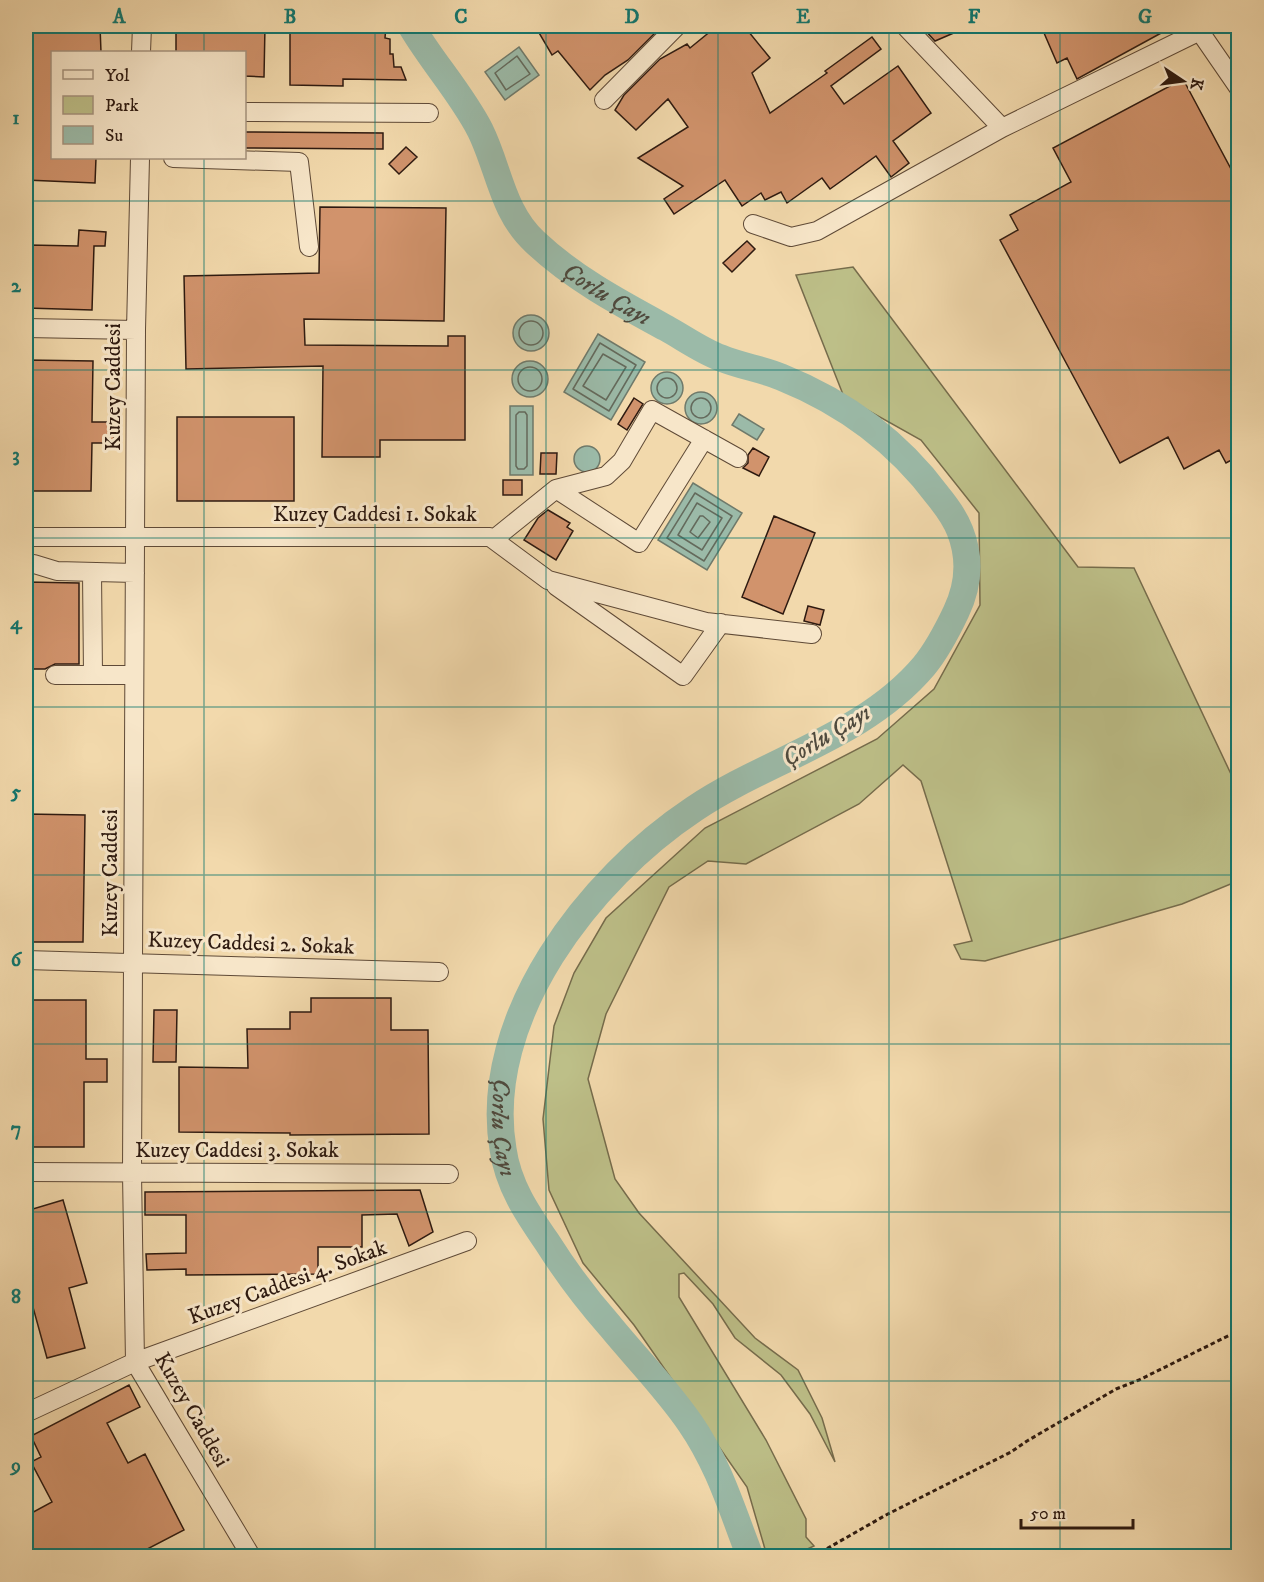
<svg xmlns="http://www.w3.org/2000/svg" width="1264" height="1582" viewBox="0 0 1264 1582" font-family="'IM FELL DW Pica',serif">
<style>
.green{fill:#bdbf88;stroke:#766c4c;stroke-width:1.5}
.water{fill:#9bbaa8;stroke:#6f7a6b;stroke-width:1.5}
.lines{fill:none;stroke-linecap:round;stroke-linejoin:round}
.shore{stroke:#646a5c;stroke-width:1.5}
.river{stroke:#9bbaa8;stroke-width:27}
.building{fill:#d1936c;stroke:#2e1a10;stroke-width:1.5}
.minor-casing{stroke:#5f4a37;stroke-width:20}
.path{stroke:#2e1a10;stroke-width:3;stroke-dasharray:4.5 3;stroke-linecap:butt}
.minor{stroke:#f7e6c9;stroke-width:18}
.grid{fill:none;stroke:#0f766e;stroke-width:1.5;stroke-opacity:0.55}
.labels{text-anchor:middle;stroke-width:6;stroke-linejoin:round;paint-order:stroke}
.street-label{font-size:22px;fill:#2e1a10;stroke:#f7e6c9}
.water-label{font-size:24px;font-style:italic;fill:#4f4a3e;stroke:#f7e6c9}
.neatline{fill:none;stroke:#0f766e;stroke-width:2}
.grid-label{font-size:20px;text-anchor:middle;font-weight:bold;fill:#0f766e}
</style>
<rect width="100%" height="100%" fill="#f2d9ac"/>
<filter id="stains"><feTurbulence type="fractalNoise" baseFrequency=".00333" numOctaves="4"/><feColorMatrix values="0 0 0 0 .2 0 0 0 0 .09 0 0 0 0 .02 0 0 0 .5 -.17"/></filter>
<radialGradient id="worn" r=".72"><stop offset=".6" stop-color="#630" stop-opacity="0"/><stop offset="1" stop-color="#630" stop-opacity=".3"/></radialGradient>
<path class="green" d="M 853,267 L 1078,567 L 1134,568 L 1238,789 L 1238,881 L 1182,904 L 985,961 L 961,959 L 954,945 L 972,941 L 921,781 L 903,765 L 859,804 L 746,864 L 708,861 L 669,887 L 606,1014 L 588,1079 L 615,1179 L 639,1213 L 755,1338 L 798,1370 L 822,1418 L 835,1462 L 810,1414 L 781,1375 L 735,1338 L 713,1304 L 684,1273 L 679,1274 L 679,1297 L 766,1440 L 806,1519 L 806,1537 L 814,1546 L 792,1556 L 767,1556 L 747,1487 L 634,1325 L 583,1263 L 549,1190 L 543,1119 L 554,1026 L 574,973 L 606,918 L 705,828 L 877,739 L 934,689 L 980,605 L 979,513 L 921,440 L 844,397 L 796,275 Z"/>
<path class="water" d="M 519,47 L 539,75 L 505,100 L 485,72 Z
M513 333a18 18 0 1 1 36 0a18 18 0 1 1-36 0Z
M 598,334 L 645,362 L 611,420 L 564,392 Z
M512 379a18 18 0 1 1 36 0a18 18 0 1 1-36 0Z
M651 388a16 16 0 1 1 32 0a16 16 0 1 1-32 0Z
M685 408a16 16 0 1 1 32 0a16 16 0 1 1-32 0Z
M 510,406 L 533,406 L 533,475 L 510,475 Z
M 739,414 L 764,429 L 757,440 L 732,425 Z
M574 459a13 13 0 1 1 26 0a13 13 0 1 1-26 0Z
M 693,483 L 742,513 L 707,570 L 658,540 Z"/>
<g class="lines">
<path class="shore" d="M 517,56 L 530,74 L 506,90 L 495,73 Z
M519 333a12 12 0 1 1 24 0a12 12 0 1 1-24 0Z
M 600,343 L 636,365 L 609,411 L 573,389 Z
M 603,354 L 626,367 L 606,400 L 583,386 Z
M518 379a12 12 0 1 1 24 0a12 12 0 1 1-24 0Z
M657 388a10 10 0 1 1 20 0a10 10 0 1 1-20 0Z
M691 408a10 10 0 1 1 20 0a10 10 0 1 1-20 0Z
M 519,412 L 525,412 L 527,415 L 527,466 L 524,469 L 518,469 L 516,466 L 516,415 Z
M 695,493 L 732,516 L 704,561 L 667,538 Z
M 697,503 L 722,518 L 702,550 L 678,535 Z
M 700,516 L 703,516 L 710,522 L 698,538 L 690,532 Z"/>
<path class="river" id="s1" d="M 411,26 C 432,62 461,93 480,130 C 499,168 502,212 535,242 C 573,278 620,303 666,328 C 684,338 702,351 721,358 C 740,366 762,369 781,377 C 843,402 898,442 938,496 C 947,507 955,518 960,531 C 971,559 969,585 956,612 C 947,631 938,649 924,666 C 864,737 768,759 694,809 C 590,878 481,1017 503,1149 C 508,1185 527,1213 547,1242 C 566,1272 587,1300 610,1326 C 637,1359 666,1388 690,1423 C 719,1465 732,1510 750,1556"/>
</g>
<path class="building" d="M 30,26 L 100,26 L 101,52 L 52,52 L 52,158 L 96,158 L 95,183 L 26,180 L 26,34 Z
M 176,26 L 265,26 L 264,77 L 244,76 L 244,52 L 176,52 Z
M 290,26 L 386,26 L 385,38 L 390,39 L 390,54 L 393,54 L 394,67 L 401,67 L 406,80 L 343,79 L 343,86 L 290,85 Z
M 535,26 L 662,26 L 628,60 L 605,75 L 590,90 L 558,51 L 552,55 Z
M 717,26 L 744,26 L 770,58 L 752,73 L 770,113 L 827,73 L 825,71 L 872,37 L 881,49 L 831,86 L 844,104 L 898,66 L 931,113 L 893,141 L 909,163 L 891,177 L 876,156 L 830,189 L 822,178 L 787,203 L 781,192 L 765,200 L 761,193 L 742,206 L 725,180 L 674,214 L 664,199 L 683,186 L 638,158 L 688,127 L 668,99 L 636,130 L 615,110 L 624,95 L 660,59 L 687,44 L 690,48 Z
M 921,26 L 970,26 L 935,41 Z
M 1041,26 L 1174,26 L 1077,79 L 1067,58 L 1057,63 Z
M 1183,79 L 1239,184 L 1239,456 L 1226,463 L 1219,450 L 1184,469 L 1168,437 L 1120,463 L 1000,240 L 1018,230 L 1010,215 L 1071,182 L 1053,148 Z
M 244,132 L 383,133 L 383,149 L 244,148 Z
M 406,147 L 417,157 L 399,174 L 389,164 Z
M 320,207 L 446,208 L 444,321 L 304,319 L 305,345 L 448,346 L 448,336 L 465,336 L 465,440 L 380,440 L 380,457 L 322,457 L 323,366 L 186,369 L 184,276 L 319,273 Z
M 79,230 L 106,232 L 105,246 L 94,246 L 92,310 L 27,308 L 29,245 L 78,246 Z
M 747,241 L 755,249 L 732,272 L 723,263 Z
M 26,360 L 93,361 L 92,422 L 114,422 L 114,443 L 92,443 L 91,491 L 26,491 Z
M 634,398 L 643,404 L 627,430 L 618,424 Z
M 177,417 L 294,417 L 294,501 L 177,501 Z
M 753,448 L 769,457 L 759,476 L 743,468 L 748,463 L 748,455 Z
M 541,453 L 557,453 L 556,474 L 540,474 Z
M 503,480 L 522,480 L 522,495 L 503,495 Z
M 548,510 L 570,523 L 567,527 L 573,531 L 556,560 L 524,540 L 538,518 Z
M 774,516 L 815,533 L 783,614 L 742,597 Z
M 26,582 L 79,583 L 79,664 L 55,664 L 45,669 L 26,669 Z
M 808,606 L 824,610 L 820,625 L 804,621 Z
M 26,814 L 85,815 L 83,942 L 26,942 Z
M 311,998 L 391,998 L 391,1030 L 428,1030 L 429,1134 L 290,1135 L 290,1133 L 179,1132 L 179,1067 L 248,1068 L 247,1029 L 290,1029 L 290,1012 L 311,1012 Z
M 31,1000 L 86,1000 L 86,1059 L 107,1059 L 107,1082 L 84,1082 L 84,1147 L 28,1147 Z
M 154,1010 L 177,1010 L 176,1062 L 153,1062 Z
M 420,1190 L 433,1232 L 409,1246 L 397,1214 L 362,1215 L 362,1247 L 318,1247 L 318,1274 L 186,1275 L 186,1269 L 147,1270 L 146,1254 L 186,1253 L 186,1215 L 145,1215 L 145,1192 Z
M 63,1200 L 87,1283 L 69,1288 L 85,1348 L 47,1358 L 26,1282 L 26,1211 Z
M 129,1385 L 140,1407 L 107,1423 L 128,1463 L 145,1454 L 184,1530 L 132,1557 L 34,1557 L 26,1541 L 26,1516 L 52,1502 L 31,1462 L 41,1457 L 31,1436 Z"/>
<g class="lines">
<g class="minor-casing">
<path id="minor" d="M 905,26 L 1002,128
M 1196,26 L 1238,87
M 141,52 L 142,26
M 604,100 L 677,26
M 244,112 L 429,113
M 140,158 L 136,330 L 133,962 L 132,1173 L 135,1362 L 251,1556
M 173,158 L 299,162 L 309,247
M 753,224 L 791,237 L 817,231 L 1002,128 L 1200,31
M 26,328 L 136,330
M 556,489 L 639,543 L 704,439
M 26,537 L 490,537 L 548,580 L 706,622 L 812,634
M 494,539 L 556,489 L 606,476 L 622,461 L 652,410 L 738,458
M 26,564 L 34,564 L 57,571 L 135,573
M 92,572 L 93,675
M 556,586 L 683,676 L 721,623
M 55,675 L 134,675
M 26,960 L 439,972
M 26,1172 L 449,1174
M 26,1413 L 135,1362 L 467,1241"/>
</g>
<path class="path" d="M 814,1556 L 886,1515 L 1011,1452 L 1027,1441 L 1116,1389 L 1139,1380 L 1238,1331"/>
<use href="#minor" class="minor"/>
</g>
<path class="grid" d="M 204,26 L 204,52M 375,26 L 375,1556M 546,26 L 546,1556M 718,26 L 718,1556M 889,26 L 889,1556M 1060,26 L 1060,1556M 204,158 L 204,1556M 26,201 L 1238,201M 26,370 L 1238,370M 26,538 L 1238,538M 26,707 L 1238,707M 26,875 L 1238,875M 26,1044 L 1238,1044M 26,1212 L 1238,1212M 26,1381 L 1238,1381"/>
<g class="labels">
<g class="street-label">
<text transform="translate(112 387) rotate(-90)" y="8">Kuzey Caddesi</text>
<text x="375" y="521">Kuzey Caddesi 1. Sokak</text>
<text transform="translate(109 873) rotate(-90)" y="8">Kuzey Caddesi</text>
<text transform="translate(251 942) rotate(2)" y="8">Kuzey Caddesi 2. Sokak</text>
<text x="237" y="1157">Kuzey Caddesi 3. Sokak</text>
<text transform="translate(287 1281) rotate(-20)" y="8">Kuzey Caddesi 4. Sokak</text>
<text transform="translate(193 1409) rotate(60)" y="8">Kuzey Caddesi</text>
</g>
<g class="water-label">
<text dy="8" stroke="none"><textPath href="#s1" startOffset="340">Çorlu Çayı</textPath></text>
<text transform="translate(826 735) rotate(-31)" y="8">Çorlu Çayı</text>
<text dy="8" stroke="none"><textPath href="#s1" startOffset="1582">Çorlu Çayı</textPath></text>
</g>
</g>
<rect width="1264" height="1582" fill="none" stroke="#f2d9ac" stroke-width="66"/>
<rect x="51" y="51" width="195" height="108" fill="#f7e6c9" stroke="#a7947f" stroke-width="1.5"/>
<rect x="63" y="70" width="30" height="9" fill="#f7e6c9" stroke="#a7947f" stroke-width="1.5"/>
<text x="105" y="81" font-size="18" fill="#2e1a10">Yol</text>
<rect x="63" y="96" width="30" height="18" fill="#bdbf88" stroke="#a7947f" stroke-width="1.5"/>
<text x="105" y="111" font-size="18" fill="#2e1a10">Park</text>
<rect x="63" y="126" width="30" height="18" fill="#9bbaa8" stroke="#a7947f" stroke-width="1.5"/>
<text x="105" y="141" font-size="18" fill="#2e1a10">Su</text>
<g transform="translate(1183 81) rotate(103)" stroke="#f7e6c9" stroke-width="4.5" paint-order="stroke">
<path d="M0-4.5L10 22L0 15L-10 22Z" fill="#2e1a10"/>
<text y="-9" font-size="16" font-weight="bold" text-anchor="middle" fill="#2e1a10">K</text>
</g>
<path d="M1021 1519v9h112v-9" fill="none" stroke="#2e1a10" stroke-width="3"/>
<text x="1030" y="1519" font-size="18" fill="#2e1a10" stroke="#f7e6c9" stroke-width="4.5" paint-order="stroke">50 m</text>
<rect x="33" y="33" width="1198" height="1516" class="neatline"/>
<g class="grid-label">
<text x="119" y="23">A</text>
<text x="290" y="23">B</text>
<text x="461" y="23">C</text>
<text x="632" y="23">D</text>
<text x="803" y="23">E</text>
<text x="974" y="23">F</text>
<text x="1145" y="23">G</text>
<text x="16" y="124">1</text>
<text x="16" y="292">2</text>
<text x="16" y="461">3</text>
<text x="16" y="629">4</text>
<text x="16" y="798">5</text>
<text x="16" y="966">6</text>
<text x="16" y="1135">7</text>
<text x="16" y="1303">8</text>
<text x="16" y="1472">9</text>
</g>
<rect width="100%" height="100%" filter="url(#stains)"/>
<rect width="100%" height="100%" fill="url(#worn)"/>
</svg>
